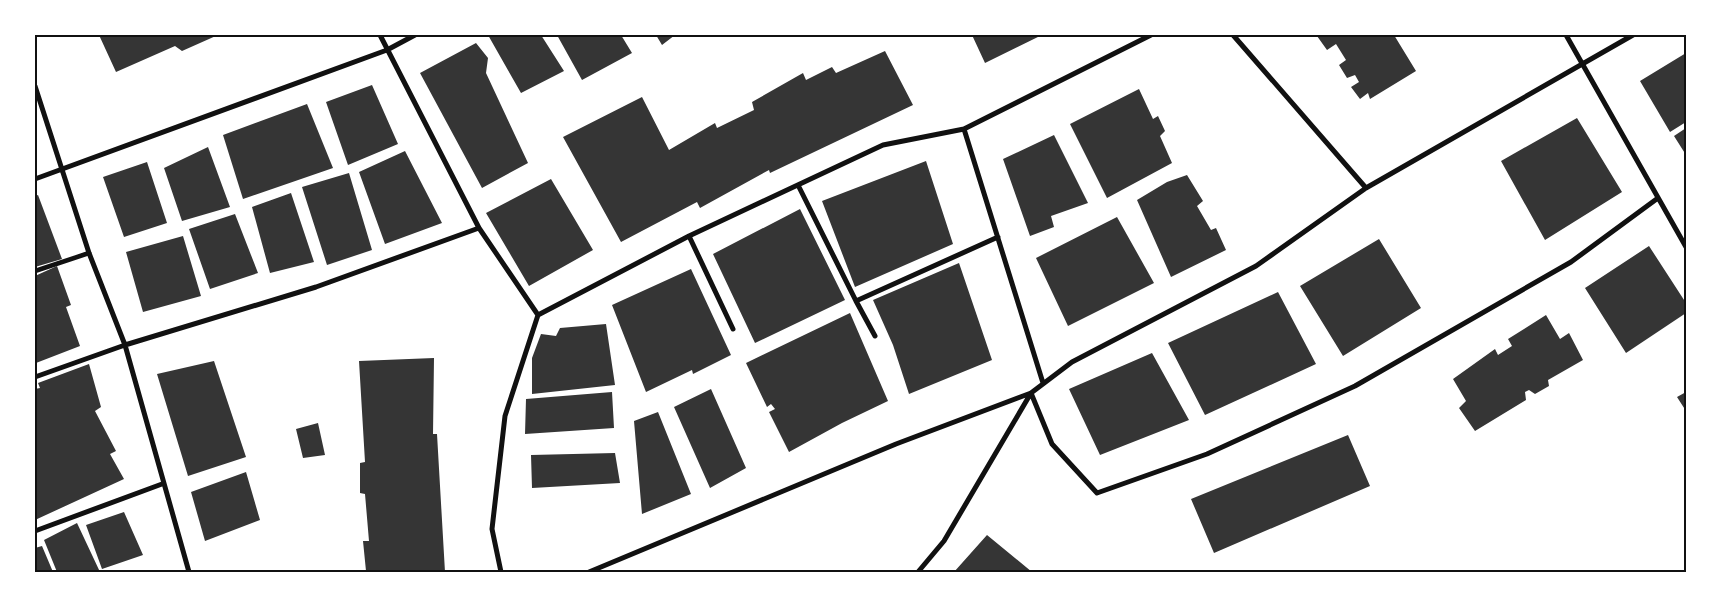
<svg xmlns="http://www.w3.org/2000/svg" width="1721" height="607" viewBox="0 0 1721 607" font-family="'PT Sans',sans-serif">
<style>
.building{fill:#353535}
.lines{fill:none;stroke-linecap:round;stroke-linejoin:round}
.pedestrian{stroke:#111;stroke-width:4.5}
.minor{stroke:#111;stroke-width:5}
.neatline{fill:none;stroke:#111;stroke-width:2}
</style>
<rect width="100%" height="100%" fill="#fff"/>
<path class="building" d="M 99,35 L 218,35 L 182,51 L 175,46 L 116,72 Z
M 488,35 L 541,35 L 564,71 L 521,93 Z
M 557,35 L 621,35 L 632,53 L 582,80 Z
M 656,35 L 675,35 L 662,45 Z
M 972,35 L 1042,35 L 985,63 Z
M 1319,35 L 1394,35 L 1416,71 L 1370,99 L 1368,93 L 1360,99 L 1351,87 L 1359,82 L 1355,75 L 1347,78 L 1339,65 L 1346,60 L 1336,44 L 1327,50 L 1317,36 Z
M 476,43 L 488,58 L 486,73 L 528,163 L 482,188 L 420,73 Z
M 885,51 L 913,105 L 770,173 L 769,170 L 700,208 L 697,202 L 621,242 L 563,137 L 642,97 L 669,150 L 715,123 L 717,128 L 754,110 L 752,102 L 803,73 L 806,80 L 832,67 L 836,73 Z
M 1686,53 L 1686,122 L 1670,132 L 1640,81 Z
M 372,85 L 398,144 L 348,165 L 326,102 Z
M 1139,89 L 1153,119 L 1158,116 L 1165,131 L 1160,136 L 1172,163 L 1107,198 L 1070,124 Z
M 307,104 L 333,168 L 243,199 L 223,135 Z
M 1577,118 L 1622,192 L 1545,240 L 1501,161 Z
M 1686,128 L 1686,155 L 1674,136 Z
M 1054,135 L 1088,203 L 1051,216 L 1054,227 L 1030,236 L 1003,159 Z
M 208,147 L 230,207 L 182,221 L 164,168 Z
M 405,151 L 442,223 L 385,244 L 359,172 Z
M 926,161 L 953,244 L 855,287 L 822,201 Z
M 147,162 L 167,223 L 124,237 L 103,177 Z
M 349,173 L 372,250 L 327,265 L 302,187 Z
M 1187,175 L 1203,201 L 1197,206 L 1211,230 L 1216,228 L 1226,250 L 1171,277 L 1137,200 L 1167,182 Z
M 551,179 L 593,250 L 529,286 L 486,213 Z
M 291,193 L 314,262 L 270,273 L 252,207 Z
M 38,195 L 62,259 L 35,267 L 35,196 Z
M 800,209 L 845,300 L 755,343 L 713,254 Z
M 235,214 L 258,273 L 210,289 L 189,229 Z
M 1117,217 L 1154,283 L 1068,326 L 1036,258 Z
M 183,236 L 201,296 L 143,312 L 126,252 Z
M 1379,239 L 1421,308 L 1343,356 L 1300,286 Z
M 1649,246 L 1686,303 L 1686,313 L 1626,353 L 1585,288 Z
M 959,263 L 992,360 L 909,394 L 893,345 L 873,300 Z
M 57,266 L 71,305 L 66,307 L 80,346 L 36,363 L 35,276 Z
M 691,269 L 731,355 L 693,374 L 692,370 L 646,392 L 612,305 Z
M 1278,292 L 1316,364 L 1205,415 L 1168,343 Z
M 850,313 L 888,401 L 842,423 L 789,452 L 769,412 L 775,409 L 771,404 L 767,407 L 746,363 Z
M 1546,315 L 1560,339 L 1569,333 L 1583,360 L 1548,380 L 1549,386 L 1535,394 L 1529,390 L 1525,392 L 1526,400 L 1475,431 L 1459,408 L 1466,401 L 1453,379 L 1495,349 L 1498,355 L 1512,346 L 1508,339 Z
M 606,324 L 615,385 L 532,394 L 532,358 L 541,334 L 556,336 L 560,328 Z
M 1152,353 L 1189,420 L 1100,455 L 1069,389 Z
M 434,358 L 433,434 L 437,434 L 445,572 L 366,571 L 363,541 L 369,541 L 365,494 L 360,493 L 360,463 L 365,462 L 359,361 Z
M 214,361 L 246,457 L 188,476 L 157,374 Z
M 89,364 L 101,407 L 95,411 L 116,451 L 110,454 L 124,479 L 35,520 L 35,389 L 40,388 L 38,383 Z
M 711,389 L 746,468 L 710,488 L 674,407 Z
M 612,392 L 614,428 L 525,434 L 526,399 Z
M 1686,392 L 1686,411 L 1677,397 Z
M 658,412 L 691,494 L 642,514 L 634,421 Z
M 318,423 L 325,455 L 303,458 L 296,429 Z
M 1348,435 L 1370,486 L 1214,553 L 1191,499 Z
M 615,453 L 620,483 L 532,488 L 531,455 Z
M 246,472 L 260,520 L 205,541 L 191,492 Z
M 124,512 L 143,555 L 102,569 L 86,525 Z
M 77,523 L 100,572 L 57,572 L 44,540 Z
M 987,535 L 1032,572 L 954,572 Z
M 42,546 L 53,572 L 35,572 L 35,548 Z"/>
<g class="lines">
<path class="pedestrian" d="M 35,271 L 89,253"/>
<path class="minor" d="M 380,35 L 479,228 L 538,315 L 505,416 L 492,529 L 501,572
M 1233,35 L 1366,188
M 1566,35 L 1686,247
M 35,86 L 89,253 L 125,345 L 189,572
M 964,129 L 1043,383
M 35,179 L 387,50 L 415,35
M 798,185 L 856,301
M 689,236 L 733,329
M 538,315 L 689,236 L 883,145 L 964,129 L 1151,35
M 875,336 L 856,301 L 998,237
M 35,377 L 125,345 L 316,287 L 479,228
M 1031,393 L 1052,444 L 1097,493 L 1207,454 L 1355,386 L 1571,262 L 1658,198
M 35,531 L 162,484
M 589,572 L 896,444 L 1031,393 L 1072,362 L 1256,266 L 1366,188 L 1633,35
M 918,572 L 944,541 L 1031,393"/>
</g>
<rect width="1721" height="607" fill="none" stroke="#ffffff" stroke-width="72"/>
<rect x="36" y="36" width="1649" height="535" class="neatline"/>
</svg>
